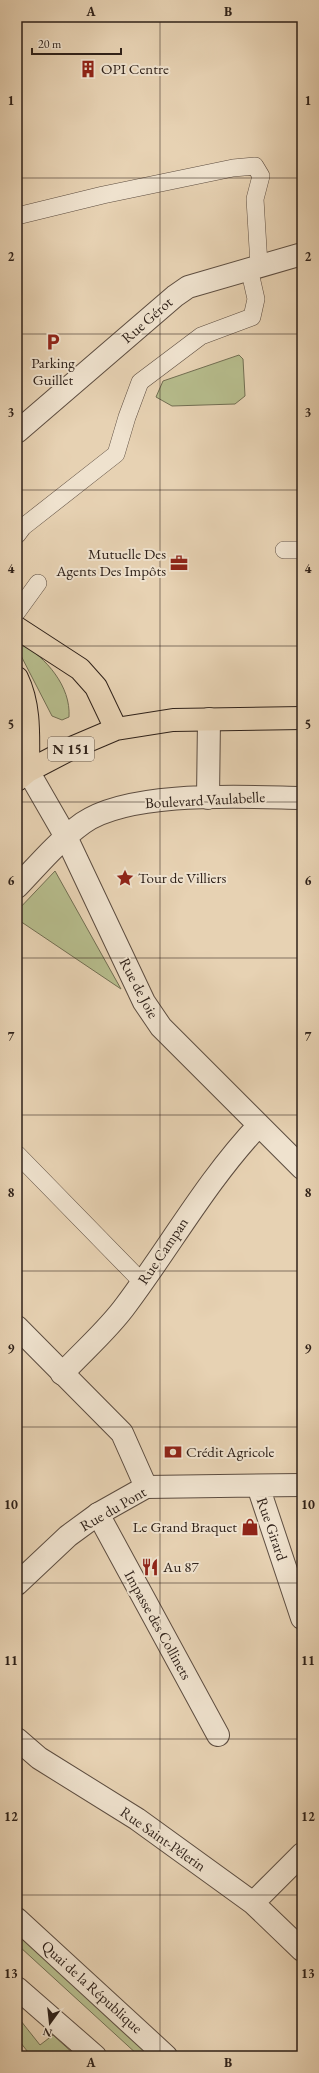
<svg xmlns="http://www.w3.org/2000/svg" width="319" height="2073" viewBox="0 0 319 2073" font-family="'EB Garamond',serif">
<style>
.green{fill:#b6bc8c;stroke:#726e52}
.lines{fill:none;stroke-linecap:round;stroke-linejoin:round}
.service-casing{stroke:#5d4d40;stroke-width:18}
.minor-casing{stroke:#5d4d40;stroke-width:24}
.tertiary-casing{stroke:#5d4d40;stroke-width:24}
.primary-casing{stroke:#2f2119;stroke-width:24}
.path{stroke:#2f2119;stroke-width:2.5;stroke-dasharray:3 2;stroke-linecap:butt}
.service{stroke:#efe2ce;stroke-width:17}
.minor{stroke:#efe2ce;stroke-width:22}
.tertiary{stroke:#efe2ce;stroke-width:22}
.primary{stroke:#e7d2b3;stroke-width:22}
.grid{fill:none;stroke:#2f2119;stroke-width:1;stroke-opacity:0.55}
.labels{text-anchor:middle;stroke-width:4;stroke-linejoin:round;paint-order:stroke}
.shield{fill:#efe2ce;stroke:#695b4f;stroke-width:1}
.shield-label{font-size:14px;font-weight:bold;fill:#2f2119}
.poi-label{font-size:15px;fill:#2f2119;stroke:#efe2ce;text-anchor:start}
.street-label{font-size:15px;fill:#2f2119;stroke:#efe2ce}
.neatline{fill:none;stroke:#2f2119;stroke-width:1.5}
.grid-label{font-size:13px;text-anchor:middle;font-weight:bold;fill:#2f2119}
</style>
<rect width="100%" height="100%" fill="#e7d2b3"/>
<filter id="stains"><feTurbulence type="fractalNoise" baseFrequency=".005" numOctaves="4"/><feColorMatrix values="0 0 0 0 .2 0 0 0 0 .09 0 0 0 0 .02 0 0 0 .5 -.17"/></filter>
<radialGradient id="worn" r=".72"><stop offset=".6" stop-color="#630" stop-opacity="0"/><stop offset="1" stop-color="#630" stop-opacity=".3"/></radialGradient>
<path class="green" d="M 239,355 L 243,359 L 245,396 L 235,404 L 172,406 L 156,397 L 163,381 Z
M 21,643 C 46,658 71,686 69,717 L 62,720 L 52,716 L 17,648 Z
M 55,871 L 121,989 L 17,919 L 17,911 Z
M 17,1932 L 152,2056 L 139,2056 L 20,1947 L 17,1949 Z
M 17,2016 L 40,2045 L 53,2035 L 76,2056 L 31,2056 L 17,2038 Z"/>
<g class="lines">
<g class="service-casing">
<path id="service" d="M 17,216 L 103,195 L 233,168 L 255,166 L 261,176 L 255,199 L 259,265
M 17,535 L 23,527 L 116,454 L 127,417 L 140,382 L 201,336 L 252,317 L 256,299 L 249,268
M 284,550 L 302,550
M 17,612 L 38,583
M 17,1154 L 142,1282"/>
</g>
<g class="minor-casing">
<path id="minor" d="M 17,432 L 175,296 L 188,287 L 302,254
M 28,771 L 66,837 L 144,1002 L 161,1027 L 302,1168
M 208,798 L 209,719
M 17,887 C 38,865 58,841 83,823 C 131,790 244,797 302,798
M 62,1374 C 83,1351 108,1330 126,1305 C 171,1245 207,1180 259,1125
M 258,1486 L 302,1618
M 146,1487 L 302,1485
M 98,1514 L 218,1735
M 17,1739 L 39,1758 L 137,1819 L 253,1903 L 302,1950
M 253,1903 L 302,1854
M 17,1919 L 166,2056
M 17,1988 L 95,2056"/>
</g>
<g class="tertiary-casing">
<path id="tertiary" d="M 17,1327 L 122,1433 L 146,1487 L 98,1514 L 68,1536 L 17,1584"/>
</g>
<g class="primary-casing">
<path id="primary" d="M 17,628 L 80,669 L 96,687 L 116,729
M 17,678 C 31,707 28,740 28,771
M 17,780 L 28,771 L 76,746 L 116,729 L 173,720 L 302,718"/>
</g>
<path class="path" d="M 17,2050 L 22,2056"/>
<use href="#service" class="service"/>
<use href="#minor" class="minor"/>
<use href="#tertiary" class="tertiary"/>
<use href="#primary" class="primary"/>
</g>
<path class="grid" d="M 160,17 L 160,2056M 17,178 L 302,178M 17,334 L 302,334M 17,490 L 302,490M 17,646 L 302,646M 17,802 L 302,802M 17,958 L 302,958M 17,1115 L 302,1115M 17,1271 L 302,1271M 17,1427 L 302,1427M 17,1583 L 302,1583M 17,1739 L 302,1739M 17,1895 L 302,1895"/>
<defs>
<g id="building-bare" transform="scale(1.38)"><path d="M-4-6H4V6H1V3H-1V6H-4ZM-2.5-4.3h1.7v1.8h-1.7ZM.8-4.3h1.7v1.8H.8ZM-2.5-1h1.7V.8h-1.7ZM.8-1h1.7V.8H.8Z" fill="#8f2418" stroke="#efe2ce" stroke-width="2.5" paint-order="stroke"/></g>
<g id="parking-bare" transform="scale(1.38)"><path d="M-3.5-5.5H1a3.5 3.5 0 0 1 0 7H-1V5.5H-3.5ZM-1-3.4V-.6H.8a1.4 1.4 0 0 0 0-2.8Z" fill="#8f2418" stroke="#efe2ce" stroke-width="2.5" paint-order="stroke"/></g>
<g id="office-bare" transform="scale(1.38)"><path d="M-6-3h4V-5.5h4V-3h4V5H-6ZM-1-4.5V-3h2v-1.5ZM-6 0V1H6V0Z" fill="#8f2418" stroke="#efe2ce" stroke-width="2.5" paint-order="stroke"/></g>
<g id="sight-bare" transform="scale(1.38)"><path d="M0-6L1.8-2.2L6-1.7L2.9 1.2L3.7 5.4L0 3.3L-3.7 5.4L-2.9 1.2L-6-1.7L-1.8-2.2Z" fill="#8f2418" stroke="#efe2ce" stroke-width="2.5" paint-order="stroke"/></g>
<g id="bank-bare" transform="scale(1.38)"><path d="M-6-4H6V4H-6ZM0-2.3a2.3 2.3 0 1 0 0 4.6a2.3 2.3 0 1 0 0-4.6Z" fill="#8f2418" stroke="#efe2ce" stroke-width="2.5" paint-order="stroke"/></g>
<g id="shop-bare" transform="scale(1.38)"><path d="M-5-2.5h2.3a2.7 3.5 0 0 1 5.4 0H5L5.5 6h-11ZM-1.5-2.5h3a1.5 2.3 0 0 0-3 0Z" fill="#8f2418" stroke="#efe2ce" stroke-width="2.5" paint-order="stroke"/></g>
<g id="restaurant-bare" transform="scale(1.38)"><path d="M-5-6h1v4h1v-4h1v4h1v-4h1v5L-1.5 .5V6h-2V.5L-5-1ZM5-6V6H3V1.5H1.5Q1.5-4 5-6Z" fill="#8f2418" stroke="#efe2ce" stroke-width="2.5" paint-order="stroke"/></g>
</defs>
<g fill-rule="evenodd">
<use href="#building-bare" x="88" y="69"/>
<use href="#parking-bare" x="53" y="342"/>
<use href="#office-bare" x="179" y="563"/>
<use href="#sight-bare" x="125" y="878"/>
<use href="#bank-bare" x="173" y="1452"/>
<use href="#shop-bare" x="250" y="1527"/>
<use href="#restaurant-bare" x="150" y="1567"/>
</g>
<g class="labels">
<rect class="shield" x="48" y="737" width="46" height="24" rx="3"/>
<g class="shield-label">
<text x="71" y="754">N 151</text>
</g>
<g class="poi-label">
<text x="101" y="74">OPI Centre</text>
<text x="53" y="368" text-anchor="middle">Parking<tspan x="53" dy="17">Guillet</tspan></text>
<text x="166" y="559" text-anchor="end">Mutuelle Des<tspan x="166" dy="17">Agents Des Impôts</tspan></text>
<text x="138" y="883">Tour de Villiers</text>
<text x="186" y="1457">Crédit Agricole</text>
<text x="237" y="1532" text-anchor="end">Le Grand Braquet</text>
<text x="163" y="1572">Au 87</text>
</g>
<g class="street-label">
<text transform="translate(147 320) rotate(-41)" y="5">Rue Gérot</text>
<text transform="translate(205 800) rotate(-3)" y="5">Boulevard Vaulabelle</text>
<text transform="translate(139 988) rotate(62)" y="5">Rue de Joie</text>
<text transform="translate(163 1251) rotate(-56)" y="5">Rue Campan</text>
<text transform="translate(113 1509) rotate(-30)" y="5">Rue du Pont</text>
<text transform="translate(272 1529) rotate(71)" y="5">Rue Girard</text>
<text transform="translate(158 1625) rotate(61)" y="5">Impasse des Collinets</text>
<text transform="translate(163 1839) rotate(35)" y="5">Rue Saint-Pélerin</text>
<text transform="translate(92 1987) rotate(42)" y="5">Quai de la République</text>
</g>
</g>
<rect width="319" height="2073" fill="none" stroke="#e7d2b3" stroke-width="44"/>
<g transform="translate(50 2023) rotate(195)" stroke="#efe2ce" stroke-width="3" paint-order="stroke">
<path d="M0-3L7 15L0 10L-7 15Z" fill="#2f2119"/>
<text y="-6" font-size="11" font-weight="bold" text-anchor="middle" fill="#2f2119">N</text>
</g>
<path d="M32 48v6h89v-6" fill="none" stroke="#2f2119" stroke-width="2"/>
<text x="38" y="48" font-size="12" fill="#2f2119" stroke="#efe2ce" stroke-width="3" paint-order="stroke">20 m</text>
<rect x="22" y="22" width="275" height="2029" class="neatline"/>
<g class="grid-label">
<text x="91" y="16">A</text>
<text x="228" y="16">B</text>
<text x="11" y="105">1</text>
<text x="308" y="105">1</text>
<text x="11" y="261">2</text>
<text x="308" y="261">2</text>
<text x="11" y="417">3</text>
<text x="308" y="417">3</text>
<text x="11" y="573">4</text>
<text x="308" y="573">4</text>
<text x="11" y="729">5</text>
<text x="308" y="729">5</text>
<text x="11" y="885">6</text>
<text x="308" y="885">6</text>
<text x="11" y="1041">7</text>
<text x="308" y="1041">7</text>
<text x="11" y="1197">8</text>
<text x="308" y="1197">8</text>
<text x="11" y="1353">9</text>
<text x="308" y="1353">9</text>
<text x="11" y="1509">10</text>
<text x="308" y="1509">10</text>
<text x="11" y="1665">11</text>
<text x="308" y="1665">11</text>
<text x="11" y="1821">12</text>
<text x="308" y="1821">12</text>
<text x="11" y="1978">13</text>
<text x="308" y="1978">13</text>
<text x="91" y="2067">A</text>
<text x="228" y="2067">B</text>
</g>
<rect width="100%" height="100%" filter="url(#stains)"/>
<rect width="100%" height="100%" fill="url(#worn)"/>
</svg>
